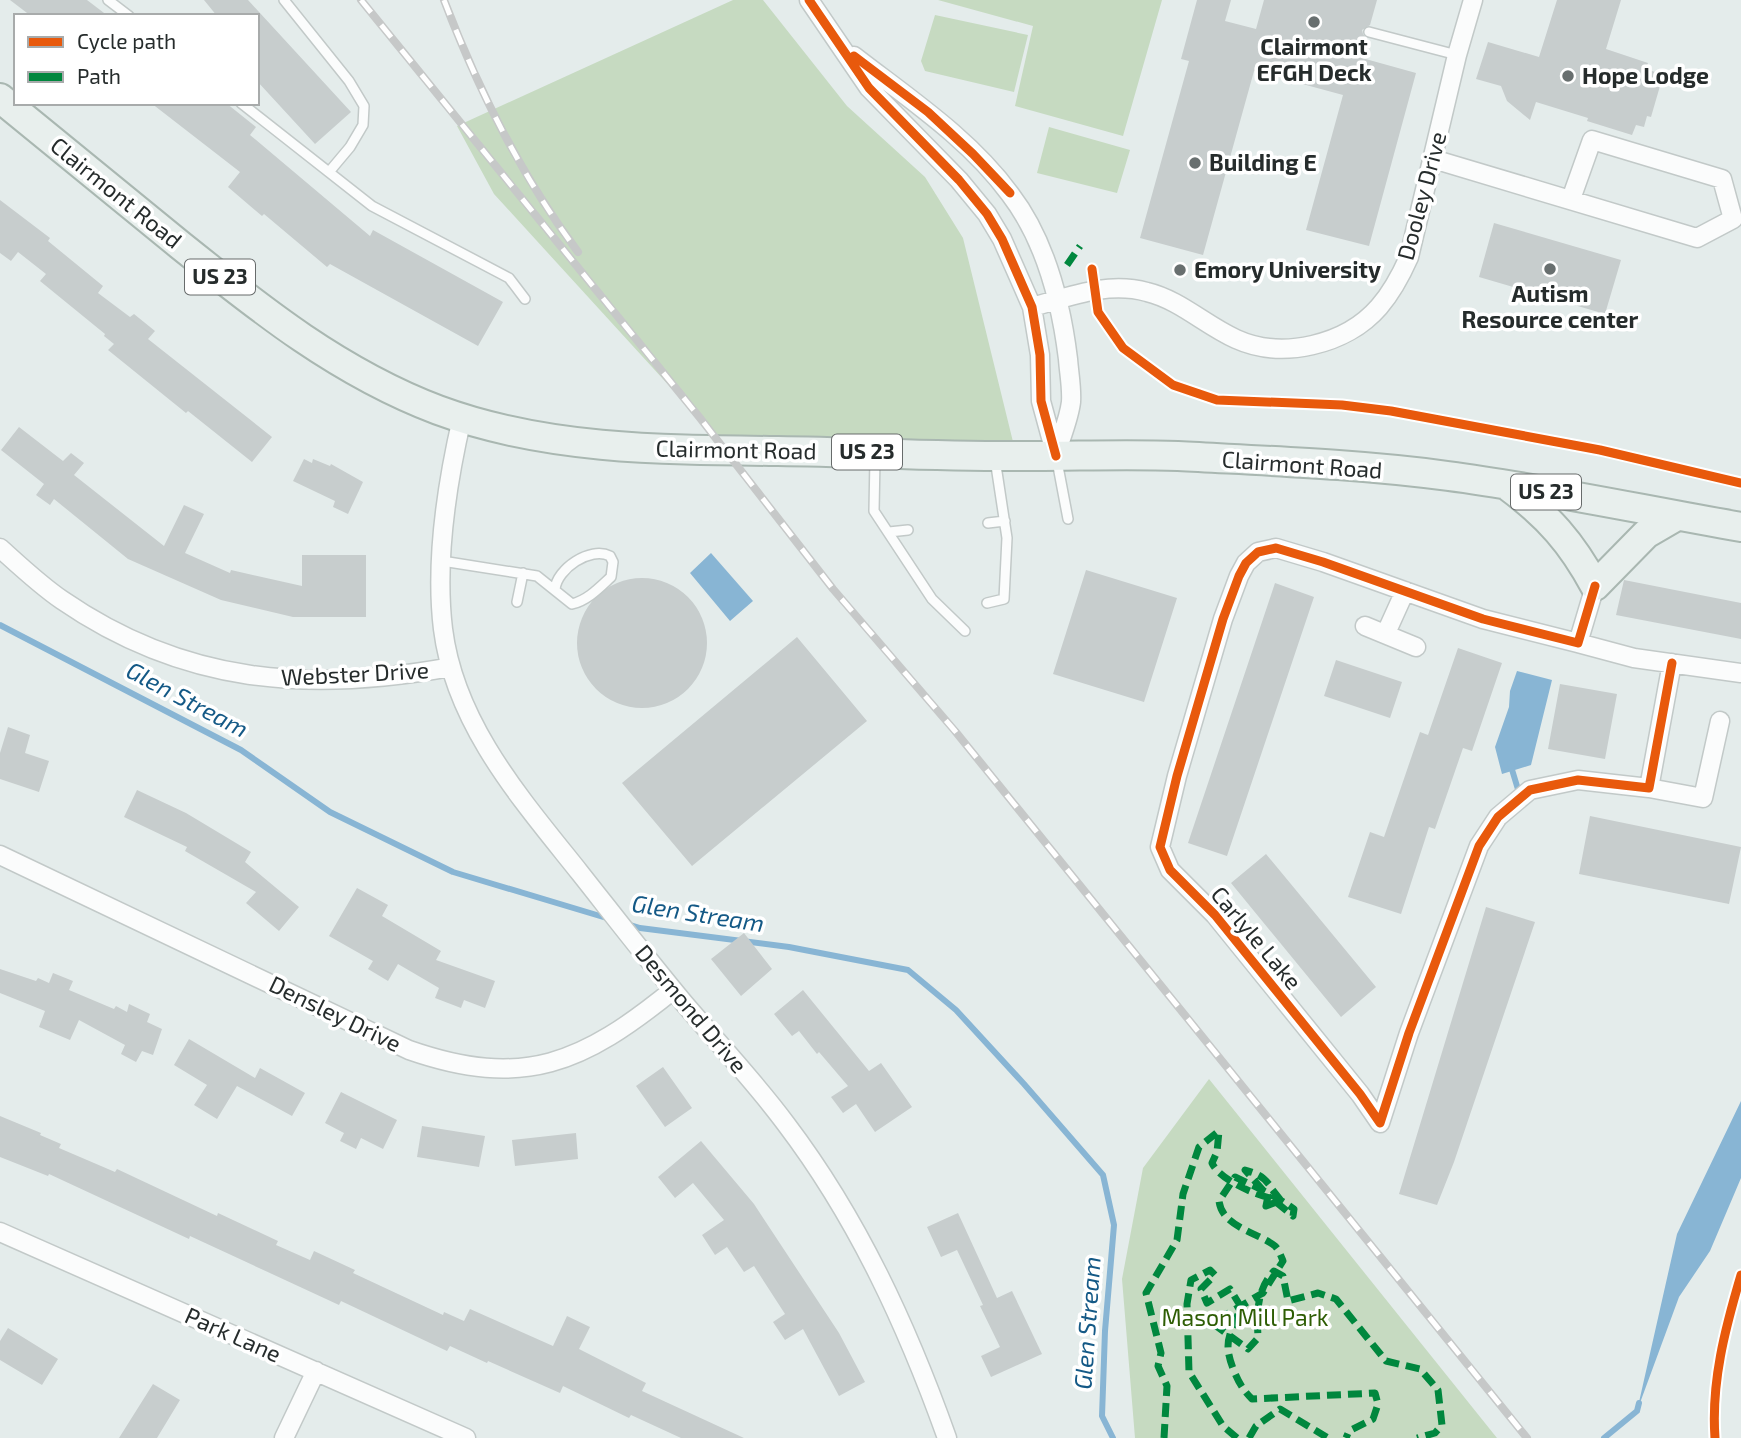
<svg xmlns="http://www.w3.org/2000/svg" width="1741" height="1438" viewBox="0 0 1741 1438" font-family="'Exo 2',sans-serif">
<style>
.green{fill:#c6dac1}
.water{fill:#88b5d4}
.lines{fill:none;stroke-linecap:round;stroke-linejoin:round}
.stream{stroke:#88b5d4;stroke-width:6}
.building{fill:#c7cdcd}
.service-casing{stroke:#c2c9c8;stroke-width:12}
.minor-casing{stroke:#c2c9c8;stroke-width:21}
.primary-casing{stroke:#a9b7b1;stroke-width:32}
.service{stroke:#fbfcfc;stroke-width:9}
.minor{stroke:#fbfcfc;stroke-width:18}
.primary{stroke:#e8efed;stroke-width:28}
.rail-casing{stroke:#c6c8c8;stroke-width:8}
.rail{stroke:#fff;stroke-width:5;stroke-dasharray:16;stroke-linecap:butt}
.quiet{stroke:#00873e;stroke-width:7;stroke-dasharray:14 7;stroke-linecap:butt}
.cycleway-casing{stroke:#fff;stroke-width:13}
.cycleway{stroke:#e8590c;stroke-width:9}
.poi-dot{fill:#686f6f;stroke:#fff;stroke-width:2.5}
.labels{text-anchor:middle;stroke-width:7;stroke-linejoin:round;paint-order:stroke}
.shield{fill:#fff;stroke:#676b6b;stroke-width:2}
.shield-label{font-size:21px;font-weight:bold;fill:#262c2c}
.poi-label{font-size:23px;font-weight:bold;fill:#262c2c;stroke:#fff;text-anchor:start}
.street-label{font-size:23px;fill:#262c2c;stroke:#fff}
.park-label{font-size:23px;fill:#2e5d04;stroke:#fff}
.water-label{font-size:24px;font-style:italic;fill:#145986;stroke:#fff}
</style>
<rect width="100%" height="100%" fill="#e4eceb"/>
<path class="green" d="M 733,0 L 763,0 L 847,106 L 925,177 L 963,238 L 1016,454 L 726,448 L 494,194 L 457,126 Z
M 938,0 L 1162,0 L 1123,136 L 1015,106 L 1033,26 Z
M 935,15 L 1028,35 L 1014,92 L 925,71 L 921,61 Z
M 1049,127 L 1130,150 L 1117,193 L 1037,173 Z
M 1209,1079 L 1497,1438 L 1135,1438 L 1122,1279 L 1143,1168 Z"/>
<path class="water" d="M 711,553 L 753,601 L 730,621 L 690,573 Z
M 1517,671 L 1552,680 L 1531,765 L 1502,774 L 1495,747 L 1509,707 L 1510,691 Z
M 1741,1101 L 1741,1178 L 1710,1251 L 1679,1297 L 1637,1411 L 1677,1234 Z"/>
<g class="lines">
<path class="stream" d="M 0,625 L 241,750 L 330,812 L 453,872 L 610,919
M 1510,763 L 1520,796
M 627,924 L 640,928 L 789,947 L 908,970 L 956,1010 L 1024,1084 L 1103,1175 L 1114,1225 L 1105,1331 L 1102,1416 L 1113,1438
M 1604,1438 L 1637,1411 L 1639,1403"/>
</g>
<path class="building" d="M 10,0 L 87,0 L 108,16 L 31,16 Z
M 204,0 L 248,0 L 351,112 L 315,144 L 257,81 L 257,16 L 217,16 Z
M 1197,0 L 1231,0 L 1225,21 L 1256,29 L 1264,0 L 1377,0 L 1370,25 L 1362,30 L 1363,34 L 1367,39 L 1362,58 L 1416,73 L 1369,246 L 1306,230 L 1343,95 L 1254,71 L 1203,255 L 1140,238 L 1189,61 L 1181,59 Z
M 1557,0 L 1621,0 L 1606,49 L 1648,63 L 1646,69 L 1661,74 L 1657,84 L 1660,86 L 1651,117 L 1647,116 L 1644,127 L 1636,125 L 1632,135 L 1587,121 L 1588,118 L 1536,102 L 1530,120 L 1507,101 L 1501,86 L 1476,79 L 1488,42 L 1539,57 Z
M 151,103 L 226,103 L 256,127 L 250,135 L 370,236 L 373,230 L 503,302 L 478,346 L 330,264 L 327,267 L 264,214 L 262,216 L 228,187 L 240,172 Z
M 0,200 L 50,238 L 48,241 L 103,286 L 98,293 L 130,317 L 134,314 L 155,331 L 148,339 L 272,437 L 252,462 L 188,411 L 186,413 L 108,350 L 114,344 L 104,336 L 105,334 L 40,281 L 46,274 L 18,252 L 11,261 L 0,253 Z
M 1494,223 L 1621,260 L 1605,314 L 1479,277 Z
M 19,427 L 63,461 L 71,453 L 84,463 L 74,475 L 164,546 L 184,505 L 204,514 L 185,553 L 230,573 L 231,570 L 302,586 L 302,555 L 366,555 L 366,617 L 293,617 L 221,600 L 128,559 L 54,499 L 50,505 L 36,495 L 44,484 L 1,450 Z
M 304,459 L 312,463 L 313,459 L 330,466 L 331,464 L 363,482 L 348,514 L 333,507 L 335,501 L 293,481 Z
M 1086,570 L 1177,598 L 1144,702 L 1053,674 Z
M577 643a65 65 0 1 1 130 0a65 65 0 1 1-130 0Z
M 1624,580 L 1741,603 L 1741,639 L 1616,615 Z
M 1275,583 L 1314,597 L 1227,856 L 1188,843 Z
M 797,637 L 867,721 L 692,866 L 622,783 Z
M 1458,648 L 1502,663 L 1472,751 L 1463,748 L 1435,829 L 1429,827 L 1401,914 L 1348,897 L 1370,832 L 1384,837 L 1420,732 L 1428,735 Z
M 1336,660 L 1402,682 L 1390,718 L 1324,696 Z
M 1560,684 L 1617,694 L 1605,759 L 1548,749 Z
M 8,727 L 30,735 L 25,753 L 49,761 L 39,792 L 0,779 L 0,753 Z
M 137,790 L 186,813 L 251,852 L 245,862 L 299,907 L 279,931 L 246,903 L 256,892 L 185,851 L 187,847 L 124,817 Z
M 1590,816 L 1741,847 L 1729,904 L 1579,874 Z
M 1266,854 L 1376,987 L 1341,1017 L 1231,883 Z
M 357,888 L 388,905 L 382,916 L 441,951 L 436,960 L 495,981 L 485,1008 L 464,1000 L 461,1008 L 435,998 L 439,988 L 398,964 L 388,981 L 368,969 L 373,961 L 329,936 Z
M 1486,907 L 1535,922 L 1454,1162 L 1437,1205 L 1399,1194 Z
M 744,933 L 772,969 L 741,996 L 711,959 Z
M 0,969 L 36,981 L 38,978 L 49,983 L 53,973 L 73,981 L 69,990 L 114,1009 L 116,1006 L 127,1012 L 129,1004 L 150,1014 L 147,1022 L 162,1029 L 153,1055 L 142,1051 L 136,1062 L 121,1054 L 125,1045 L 79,1020 L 70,1040 L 39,1027 L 45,1011 L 0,993 Z
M 803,990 L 869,1071 L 881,1063 L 912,1107 L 875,1132 L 856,1104 L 843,1113 L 831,1097 L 848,1086 L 819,1052 L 817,1054 L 799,1031 L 792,1036 L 774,1014 Z
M 189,1039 L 255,1078 L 260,1068 L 305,1093 L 292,1116 L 237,1086 L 217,1119 L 194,1105 L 207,1085 L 174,1065 Z
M 663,1067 L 692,1108 L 665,1127 L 636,1086 Z
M 341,1092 L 397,1120 L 383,1149 L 361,1138 L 356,1149 L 340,1141 L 344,1133 L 325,1123 Z
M 0,1116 L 41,1133 L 40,1135 L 61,1144 L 59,1148 L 115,1172 L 117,1169 L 217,1216 L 218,1213 L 278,1241 L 276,1245 L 310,1260 L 314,1251 L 355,1270 L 353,1273 L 443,1315 L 444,1312 L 464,1321 L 470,1309 L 553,1346 L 567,1316 L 590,1327 L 579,1349 L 646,1383 L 642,1391 L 744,1438 L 681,1438 L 631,1415 L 629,1418 L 563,1386 L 560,1393 L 488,1361 L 487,1363 L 450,1346 L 447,1351 L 341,1301 L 339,1305 L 190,1236 L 189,1239 L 49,1174 L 48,1176 L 0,1157 Z
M 422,1126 L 485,1136 L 479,1167 L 417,1157 Z
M 576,1133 L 578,1159 L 515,1166 L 512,1140 Z
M 701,1141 L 754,1204 L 839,1333 L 865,1382 L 839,1396 L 803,1329 L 785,1340 L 773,1322 L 785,1314 L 754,1266 L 744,1272 L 727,1247 L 715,1255 L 702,1235 L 724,1220 L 693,1183 L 675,1198 L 658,1177 Z
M 958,1213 L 997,1298 L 1012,1291 L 1042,1354 L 991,1377 L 981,1356 L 1000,1347 L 980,1306 L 983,1305 L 957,1250 L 941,1257 L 927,1227 Z
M 8,1328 L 58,1359 L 42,1385 L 0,1360 L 0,1341 Z
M 153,1384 L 180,1400 L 157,1438 L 119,1438 Z"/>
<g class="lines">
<g class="service-casing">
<path id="service" d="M 108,0 L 129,16
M 284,0 L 349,81 L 364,106 L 363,125 L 350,147 L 329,172
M 1369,32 L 1457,55
M 241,103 L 372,206 L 509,278 L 525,299
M 875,458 L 874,511 L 932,599 L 965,631
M 1057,461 L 1068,519
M 988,523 L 1005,521
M 889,532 L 908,530
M 442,561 L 537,576 L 572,604 C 588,600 599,588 611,577 L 613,562 L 610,556 C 590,546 557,569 555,589
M 517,602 L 523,573
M 987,603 L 1004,599 L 1007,538 L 995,459"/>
</g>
<g class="minor-casing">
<path id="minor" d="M 809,0 L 869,88 L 959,180 L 987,214 L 1002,239 L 1032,307 L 1040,355 L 1041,401 L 1056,456
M 854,56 C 908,98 969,138 1010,194 C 1046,241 1061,302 1068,359 C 1069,373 1072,388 1071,402 C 1069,419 1061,437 1056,454
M 1433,159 L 1697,238 L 1733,219 L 1722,179 L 1592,140 L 1571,199
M 1032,307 C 1069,297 1107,281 1147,292 C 1180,300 1205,325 1236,339 C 1282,360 1346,345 1379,307 C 1392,292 1401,275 1409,257 L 1457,55 L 1473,0
M 462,418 C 447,483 435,563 443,629 C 455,725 522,800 580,873 C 614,916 648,960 683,1002 C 717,1042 755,1082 786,1124 C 858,1219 907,1326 947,1438
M 0,548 C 20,566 40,585 62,600 C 184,684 309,693 451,667
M 1595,586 L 1578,643 L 1483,619 L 1323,562 L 1276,548 L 1258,552 L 1246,563 L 1239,576 L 1223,619 L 1177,776 L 1160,847 L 1170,870 L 1215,915 L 1360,1094 L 1380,1123 L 1409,1033 L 1479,846 L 1498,817 L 1530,790 L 1578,780 L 1649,788 L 1672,663
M 1365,626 L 1416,647
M 1386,633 L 1405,591
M 1578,643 L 1634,658 L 1741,673
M 1649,788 L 1703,798 L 1720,721
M 0,855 L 409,1050 C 524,1090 583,1063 673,990
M 0,1232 L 466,1438
M 284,1438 L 316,1371"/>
</g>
<g class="primary-casing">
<path id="primary" d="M 0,98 C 60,147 120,196 180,245 C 261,310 340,373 438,410 C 546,450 664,450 778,451 C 862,452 946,457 1029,456 C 1079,456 1129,454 1178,456 C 1268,461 1359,464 1448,476 C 1546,489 1643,510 1741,527
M 1509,487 C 1548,516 1572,543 1595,586 L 1646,534 L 1677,516"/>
</g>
<use href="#service" class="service"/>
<use href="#minor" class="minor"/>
<use href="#primary" class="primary"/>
<g class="rail-casing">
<path id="rail" d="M 361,0 L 700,418 L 833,589 L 955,731 L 1527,1438
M 444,0 C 478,89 521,176 578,252"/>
</g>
<use href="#rail" class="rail"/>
<path class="quiet" d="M 1067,265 L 1080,246
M 1164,1438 L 1167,1386 L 1158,1366 L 1161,1353 L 1146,1293 L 1177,1240 L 1183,1194 L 1199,1147 L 1219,1131 L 1217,1152 L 1212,1163 C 1219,1179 1253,1194 1270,1198 L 1266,1206 L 1279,1201 L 1282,1202 L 1271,1188 L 1271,1187 C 1263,1176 1258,1174 1245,1170 L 1268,1196 L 1266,1206 L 1276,1202 L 1293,1216 L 1294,1209 C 1276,1196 1256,1187 1235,1177 L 1219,1201 C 1222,1227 1257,1232 1275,1246 C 1279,1250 1281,1256 1283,1261 L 1263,1293 L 1261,1294 L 1212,1323 L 1248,1349 L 1258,1338 C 1257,1314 1256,1290 1274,1271 L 1283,1276 L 1288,1301 L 1318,1293 L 1336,1299 L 1386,1361 L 1420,1369 L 1438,1390 L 1442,1425 L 1435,1433 L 1417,1438
M 1237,1438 L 1223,1426 L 1189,1372 L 1187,1304 L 1191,1280 L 1210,1270 L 1215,1275 L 1201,1289 L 1207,1303 L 1230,1289 L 1241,1307 C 1230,1335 1222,1341 1234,1371 C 1239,1383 1243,1390 1252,1399 L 1375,1393 L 1378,1404 L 1373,1419 L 1349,1431 L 1346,1438
M 1249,1438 L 1256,1426 L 1280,1409 L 1328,1438"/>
<g class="cycleway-casing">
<path id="cycleway" d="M 809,0 L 869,88 L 959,180 L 987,214 L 1002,239 L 1032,307 L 1040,355 L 1041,401 L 1056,456
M 854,56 L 928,112 L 973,154 L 1010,193
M 1092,269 L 1098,312 L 1123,348 L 1173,385 L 1217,400 L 1342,405 L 1391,411 L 1600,450 L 1741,483
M 1595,586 L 1578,643 L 1483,619 L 1323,562 L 1276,548 L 1258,552 L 1246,563 L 1239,576 L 1223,619 L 1177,776 L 1160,847 L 1170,870 L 1215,915 L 1360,1094 L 1380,1123 L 1409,1033 L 1479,846 L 1498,817 L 1530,790 L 1578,780 L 1649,788 L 1672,663
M 1715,1438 C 1711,1382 1725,1329 1741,1275"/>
</g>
<use href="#cycleway" class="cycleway"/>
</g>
<g class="poi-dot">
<circle cx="1314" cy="22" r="7"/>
<circle cx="1568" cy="76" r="7"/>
<circle cx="1195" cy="163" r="7"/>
<circle cx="1550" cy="269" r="7"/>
<circle cx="1180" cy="270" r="7"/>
</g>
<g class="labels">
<g class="shield">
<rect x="185" y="259.5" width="70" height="35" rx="5"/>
<rect x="832" y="434.5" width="70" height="35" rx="5"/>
<rect x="1511" y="474.5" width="70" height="35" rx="5"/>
</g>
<g class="shield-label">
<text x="220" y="284">US 23</text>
<text x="867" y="459">US 23</text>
<text x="1546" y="499">US 23</text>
</g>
<g class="poi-label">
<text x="1314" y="55" text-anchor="middle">Clairmont<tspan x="1314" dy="26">EFGH Deck</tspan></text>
<text x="1582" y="84">Hope Lodge</text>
<text x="1209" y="171">Building E</text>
<text x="1194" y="278">Emory University</text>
<text x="1550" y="302" text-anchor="middle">Autism<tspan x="1550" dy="26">Resource center</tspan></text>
</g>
<g class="street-label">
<text transform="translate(116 193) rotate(39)" y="8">Clairmont Road</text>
<text transform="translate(1422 196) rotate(-75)" y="8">Dooley Drive</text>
<text transform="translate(736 450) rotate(1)" y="8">Clairmont Road</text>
<text transform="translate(1302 465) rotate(4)" y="8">Clairmont Road</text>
<text transform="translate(355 674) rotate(-3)" y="8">Webster Drive</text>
<text transform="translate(1256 938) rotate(50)" y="8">Carlyle Lake</text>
<text transform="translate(691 1009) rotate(50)" y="8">Desmond Drive</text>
<text transform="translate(335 1014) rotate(26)" y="8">Densley Drive</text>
<text transform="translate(233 1335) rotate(24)" y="8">Park Lane</text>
</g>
<g class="park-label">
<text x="1245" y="1326">Mason Mill Park</text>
</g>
<g class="water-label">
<text transform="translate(187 700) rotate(28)" y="8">Glen Stream</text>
<text transform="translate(698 914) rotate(9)" y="8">Glen Stream</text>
<text transform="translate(1088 1323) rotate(-86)" y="8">Glen Stream</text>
</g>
</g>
<rect x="14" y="14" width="245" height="91" fill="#ffffff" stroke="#a8abab" stroke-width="2"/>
<rect x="28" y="37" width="35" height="10" fill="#e8590c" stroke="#a8abab" stroke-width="2"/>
<text x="77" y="49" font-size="21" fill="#262c2c">Cycle path</text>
<rect x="28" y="72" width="35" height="10" fill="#00873e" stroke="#a8abab" stroke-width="2"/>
<text x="77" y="84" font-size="21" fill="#262c2c">Path</text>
</svg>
